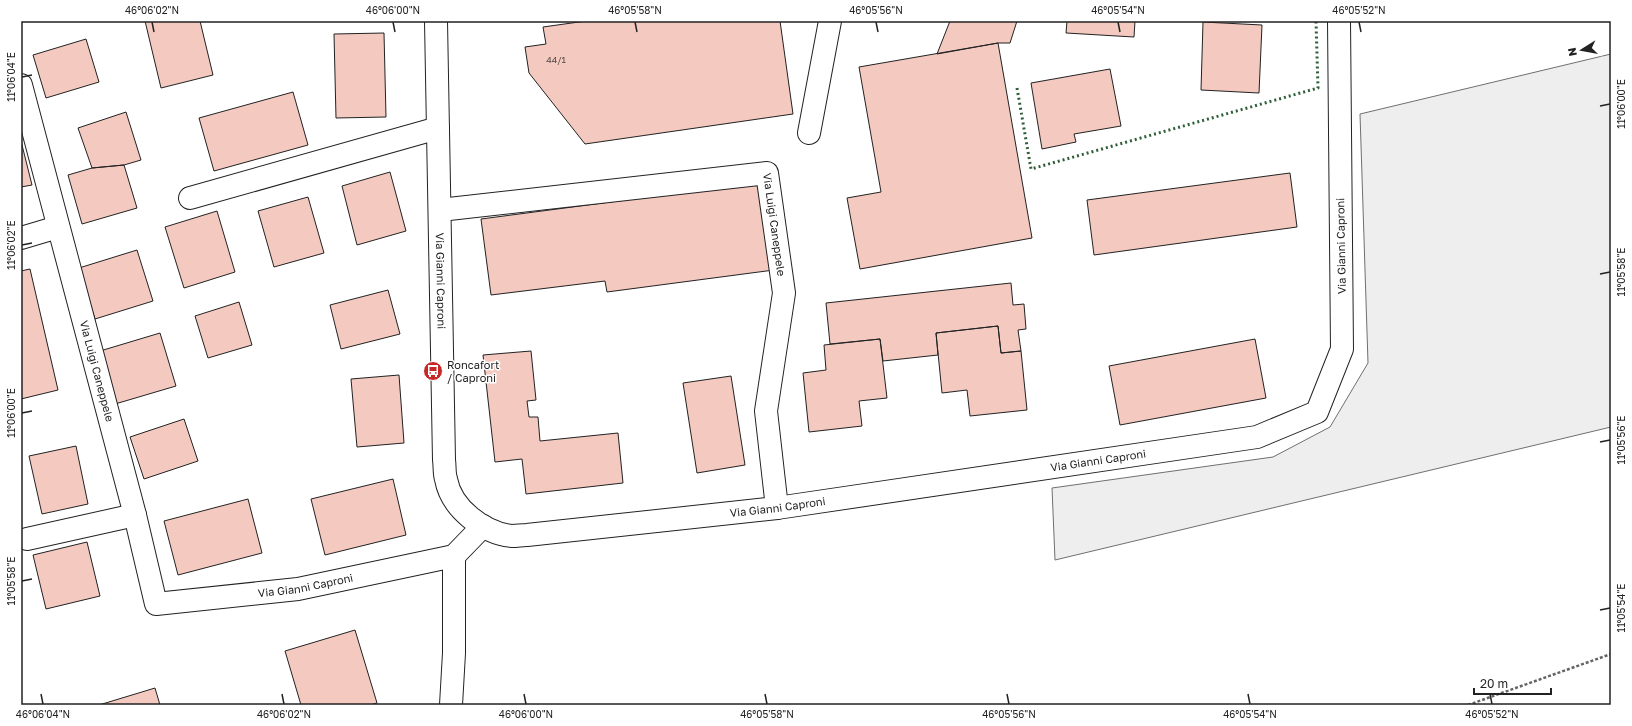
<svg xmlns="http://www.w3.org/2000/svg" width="1632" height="726" viewBox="0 0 1632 726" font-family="'Golos Text',sans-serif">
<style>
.green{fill:#eee;stroke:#6f6f6f}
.building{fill:#f3c9c0;stroke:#222}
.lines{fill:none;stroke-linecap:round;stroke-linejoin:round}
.minor-casing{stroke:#222;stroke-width:24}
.path{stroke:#646464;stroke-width:2.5;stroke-dasharray:3 2;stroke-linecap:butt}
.minor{stroke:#fff;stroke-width:22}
.hedge{stroke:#2f5e38;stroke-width:3;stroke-dasharray:2 3;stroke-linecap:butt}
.ticks{fill:none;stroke:#222;stroke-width:1.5}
.labels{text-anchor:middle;stroke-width:3;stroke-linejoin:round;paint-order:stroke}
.number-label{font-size:9px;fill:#564c4a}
.street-label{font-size:11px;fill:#222;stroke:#fff}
.poi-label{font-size:11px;fill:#222;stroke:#fff;text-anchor:start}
.neatline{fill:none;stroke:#222;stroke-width:1.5}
.ticks-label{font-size:10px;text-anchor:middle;fill:#222}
</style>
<rect width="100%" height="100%" fill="#fff"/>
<path class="green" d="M 1611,54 L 1611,427 L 1055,560 L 1052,488 L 1273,457 L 1330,427 L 1368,363 L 1360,114 Z"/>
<path class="building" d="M 145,21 L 200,21 L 213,75 L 161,88 Z
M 586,21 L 780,21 L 793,114 L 585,144 L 529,73 L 525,47 L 546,44 L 543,27 Z
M 950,21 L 1017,21 L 1010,43 L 998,43 L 937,54 Z
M 1067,21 L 1135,21 L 1134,37 L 1066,33 Z
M 1203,22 L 1262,25 L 1259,93 L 1201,90 Z
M 384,33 L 386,117 L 336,118 L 334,34 Z
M 86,39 L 99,82 L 46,98 L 33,55 Z
M 998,43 L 1032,238 L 860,269 L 847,198 L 881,192 L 859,67 Z
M 1110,69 L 1121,126 L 1074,134 L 1076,142 L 1042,149 L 1031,83 Z
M 293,92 L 308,145 L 214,171 L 199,118 Z
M 126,112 L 141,160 L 124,165 L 92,168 L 78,128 Z
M 21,141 L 32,185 L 21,187 Z
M 124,165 L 137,208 L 82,224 L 68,175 L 92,168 Z
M 390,172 L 406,231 L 357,245 L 342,186 Z
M 1290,173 L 1297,227 L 1094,255 L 1087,200 Z
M 763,182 L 774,270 L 607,292 L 605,281 L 491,295 L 481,219 Z
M 308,197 L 324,253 L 274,267 L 258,211 Z
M 217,211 L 235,272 L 184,288 L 165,227 Z
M 137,250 L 153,301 L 95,319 L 79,268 Z
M 30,269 L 58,390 L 21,399 L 21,271 Z
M 1011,283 L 1013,305 L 1024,304 L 1026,329 L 1018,330 L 1021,351 L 1001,353 L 998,326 L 936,333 L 938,355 L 883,361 L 880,339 L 830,344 L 826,303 Z
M 388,290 L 400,334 L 341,349 L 330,305 Z
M 239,302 L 252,345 L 208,358 L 195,316 Z
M 998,326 L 1001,353 L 1021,351 L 1027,410 L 970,416 L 967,390 L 942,393 L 936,333 Z
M 160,333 L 176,386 L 115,404 L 100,351 Z
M 880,339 L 887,398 L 859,401 L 862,426 L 809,432 L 803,373 L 826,370 L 824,345 Z
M 1255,339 L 1266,398 L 1120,425 L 1109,366 Z
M 531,351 L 536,400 L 527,401 L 529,417 L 538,417 L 540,441 L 618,433 L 623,483 L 526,494 L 522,459 L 495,462 L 483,355 Z
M 399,375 L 404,443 L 357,447 L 351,379 Z
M 731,376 L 745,465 L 697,473 L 683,383 Z
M 184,419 L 198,461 L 144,479 L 130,437 Z
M 76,446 L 88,504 L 42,514 L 29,456 Z
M 393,479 L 406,535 L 325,555 L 311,499 Z
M 248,499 L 262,553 L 178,575 L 164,521 Z
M 87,542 L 100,596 L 46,609 L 33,555 Z
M 355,630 L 377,703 L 370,705 L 301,705 L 285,651 Z
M 155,688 L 160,705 L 99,705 Z"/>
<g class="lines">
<g class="minor-casing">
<g id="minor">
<path id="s1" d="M 436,21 L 444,460 C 445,466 444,473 446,479 C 451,508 483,533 512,536 C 517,536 522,535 527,535 L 777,508 L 1257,437 L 1317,412 L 1342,349 L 1339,21"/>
<path id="s2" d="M 21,85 L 135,515 L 156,604 L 298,589 L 454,556"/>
<path d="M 809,133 L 830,21"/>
<path d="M 190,198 L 438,128"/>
<path id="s3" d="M 440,210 L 767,173 L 784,293 L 766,411 L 777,508"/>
<path d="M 21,238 L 58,227"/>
<path d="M 27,539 L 135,515"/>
<path d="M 451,705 L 454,653 L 454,556 L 483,526"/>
</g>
</g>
<path class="path" d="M 1468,705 L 1611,654"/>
<use href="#minor" class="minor"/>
<path class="hedge" d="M 1017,88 L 1031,169 L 1318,88 L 1316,21"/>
</g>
<path class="ticks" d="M 152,22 L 154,32M 393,22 L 395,32M 635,22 L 637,32M 876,22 L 878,32M 1118,22 L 1120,32M 1359,22 L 1361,32M 22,77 L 32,75M 1600,106 L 1610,104M 22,245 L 32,243M 1600,274 L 1610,272M 22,413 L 32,411M 1600,442 L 1610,440M 22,581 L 32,579M 1600,610 L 1610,608M 41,694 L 43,704M 282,694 L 284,704M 524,694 L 526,704M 765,694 L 767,704M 1007,694 L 1009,704M 1248,694 L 1250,704M 1490,694 L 1492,704"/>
<defs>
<g id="bus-disc" transform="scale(1)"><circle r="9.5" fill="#c62828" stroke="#fff"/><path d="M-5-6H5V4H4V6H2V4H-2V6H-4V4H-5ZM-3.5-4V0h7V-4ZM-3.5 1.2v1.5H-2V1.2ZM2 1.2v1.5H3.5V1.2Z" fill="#fff"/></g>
</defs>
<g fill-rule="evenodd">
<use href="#bus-disc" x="433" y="371"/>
</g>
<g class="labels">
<g class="number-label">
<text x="556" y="63">44/1</text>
</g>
<g class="street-label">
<text dy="4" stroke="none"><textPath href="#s3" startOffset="381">Via Luigi Caneppele</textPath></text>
<text transform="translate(1341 246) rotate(-91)" y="4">Via Gianni Caproni</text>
<text dy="4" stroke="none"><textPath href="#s1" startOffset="260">Via Gianni Caproni</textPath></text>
<text dy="4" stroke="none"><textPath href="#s2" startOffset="296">Via Luigi Caneppele</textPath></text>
<text dy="4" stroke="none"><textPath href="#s1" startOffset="1142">Via Gianni Caproni</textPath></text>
<text dy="4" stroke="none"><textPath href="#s1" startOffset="818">Via Gianni Caproni</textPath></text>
<text dy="4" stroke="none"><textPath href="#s2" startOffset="687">Via Gianni Caproni</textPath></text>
</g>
<g class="poi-label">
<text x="447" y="369">Roncafort<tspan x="447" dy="13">/ Caproni</tspan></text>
</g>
</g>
<rect width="1632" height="726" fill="none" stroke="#ffffff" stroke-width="44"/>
<g transform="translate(1582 50) rotate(259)" stroke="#ffffff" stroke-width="3" paint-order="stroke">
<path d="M0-3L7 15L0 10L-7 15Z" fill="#222222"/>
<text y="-6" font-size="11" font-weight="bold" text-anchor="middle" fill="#222222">N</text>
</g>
<path d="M1474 688v6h77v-6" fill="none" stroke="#222222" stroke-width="2"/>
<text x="1480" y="688" font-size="12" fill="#222222" stroke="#ffffff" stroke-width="3" paint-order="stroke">20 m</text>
<rect x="22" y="22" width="1588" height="682" class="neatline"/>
<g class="ticks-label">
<text x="152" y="14">46°06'02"N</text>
<text x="393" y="14">46°06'00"N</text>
<text x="635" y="14">46°05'58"N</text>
<text x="876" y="14">46°05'56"N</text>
<text x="1118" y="14">46°05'54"N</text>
<text x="1359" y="14">46°05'52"N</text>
<text transform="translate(11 77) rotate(-90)" y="4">11°06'04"E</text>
<text transform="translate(1621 104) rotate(-90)" y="4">11°06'00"E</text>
<text transform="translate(11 245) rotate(-90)" y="4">11°06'02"E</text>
<text transform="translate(1621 272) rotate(-90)" y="4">11°05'58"E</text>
<text transform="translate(11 413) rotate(-90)" y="4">11°06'00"E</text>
<text transform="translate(1621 440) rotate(-90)" y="4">11°05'56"E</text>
<text transform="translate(11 581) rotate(-90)" y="4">11°05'58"E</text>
<text transform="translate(1621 608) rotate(-90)" y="4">11°05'54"E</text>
<text x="43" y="718">46°06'04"N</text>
<text x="284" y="718">46°06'02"N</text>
<text x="526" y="718">46°06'00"N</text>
<text x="767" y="718">46°05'58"N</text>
<text x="1009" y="718">46°05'56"N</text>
<text x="1250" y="718">46°05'54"N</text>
<text x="1492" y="718">46°05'52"N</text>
</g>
</svg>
